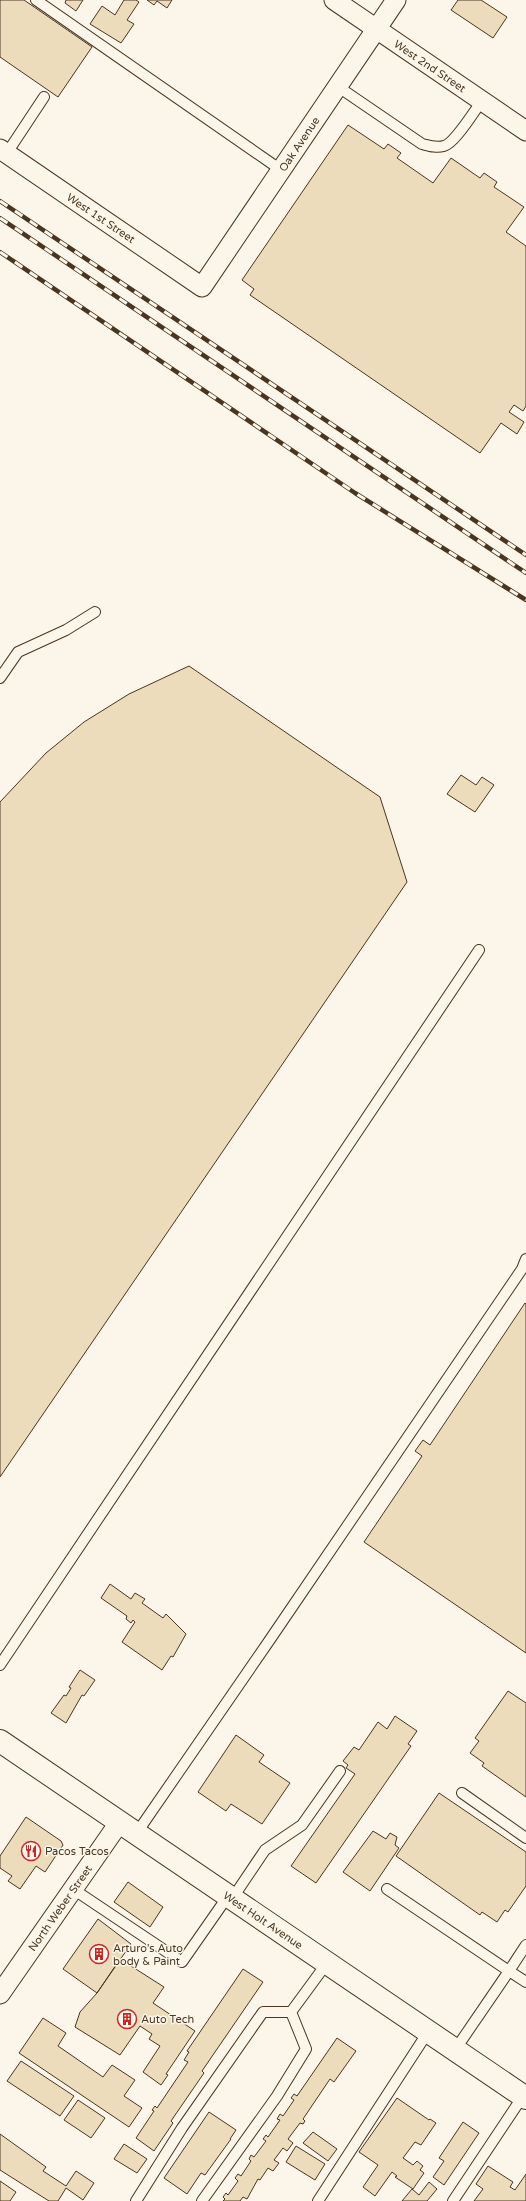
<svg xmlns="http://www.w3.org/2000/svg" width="526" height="2201" viewBox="0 0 526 2201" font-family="'Varela Round',sans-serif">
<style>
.building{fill:#ecdcbc;stroke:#4a3520}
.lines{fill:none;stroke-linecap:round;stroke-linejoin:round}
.lane-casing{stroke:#4a3520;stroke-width:12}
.street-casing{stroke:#4a3520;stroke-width:21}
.primary-casing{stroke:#4a3520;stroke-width:24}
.lane{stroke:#fbf6e9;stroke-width:10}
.street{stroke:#fbf6e9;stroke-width:19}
.primary{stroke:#fbf6e9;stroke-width:22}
.rail-casing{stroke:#4a3520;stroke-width:4.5}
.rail{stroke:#fbf6e9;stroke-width:3;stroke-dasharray:9;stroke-linecap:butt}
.labels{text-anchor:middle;stroke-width:3;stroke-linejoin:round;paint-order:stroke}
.street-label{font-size:11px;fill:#4a3520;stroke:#fbf6e9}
.poi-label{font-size:11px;fill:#4a3520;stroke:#fbf6e9;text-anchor:start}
</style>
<rect width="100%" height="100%" fill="#fbf6e9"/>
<path class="building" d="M 0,0 L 24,0 L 92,47 L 58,97 L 0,57 Z
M 66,0 L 83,0 L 76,11 L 65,3 Z
M 124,0 L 136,0 L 139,2 L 127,20 L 134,24 L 121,43 L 90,24 L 102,6 L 115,15 Z
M 147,0 L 172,0 L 167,8 L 157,1 L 154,5 Z
M 458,0 L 481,0 L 507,17 L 493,38 L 451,10 Z
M 348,125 L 384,149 L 388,144 L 401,153 L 397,158 L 433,183 L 451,158 L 480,178 L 484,173 L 497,182 L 494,187 L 524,207 L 506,232 L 526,246 L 526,406 L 523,411 L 514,405 L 509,412 L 524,422 L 517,434 L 501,423 L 480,453 L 250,295 L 254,289 L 242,280 Z
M 189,666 L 380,797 L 407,882 L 0,1477 L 0,802 L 46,753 L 84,722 L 129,694 Z
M 461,775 L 476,785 L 482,777 L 494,785 L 475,812 L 447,794 Z
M 525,1303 L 526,1304 L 526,1653 L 364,1542 L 422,1456 L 415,1451 L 423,1440 L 430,1445 Z
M 110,1584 L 131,1599 L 135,1593 L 145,1599 L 142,1603 L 163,1618 L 166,1614 L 186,1634 L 173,1657 L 171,1656 L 162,1670 L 122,1642 L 135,1622 L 133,1620 L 131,1623 L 126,1619 L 127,1616 L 101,1598 Z
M 80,1670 L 95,1680 L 84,1696 L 82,1695 L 66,1723 L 51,1713 L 64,1695 L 66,1696 L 71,1688 L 69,1687 Z
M 508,1691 L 526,1703 L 526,1797 L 482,1766 L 484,1763 L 470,1753 L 479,1741 L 475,1738 Z
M 395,1716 L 417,1731 L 408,1744 L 411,1746 L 316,1883 L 291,1866 L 355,1774 L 346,1768 L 348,1765 L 343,1761 L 354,1747 L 359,1750 L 378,1722 L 387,1729 Z
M 236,1735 L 264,1755 L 259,1762 L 290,1783 L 262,1824 L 231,1804 L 226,1811 L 198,1792 Z
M 439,1793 L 526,1852 L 526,1886 L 508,1912 L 505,1910 L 497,1922 L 482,1912 L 480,1915 L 396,1856 Z
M 26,1817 L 61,1841 L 63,1845 L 45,1872 L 36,1866 L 20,1889 L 8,1881 L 12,1876 L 0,1868 L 0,1856 Z
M 373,1831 L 386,1839 L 390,1833 L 397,1837 L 395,1845 L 399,1848 L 370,1891 L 343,1872 Z
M 128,1882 L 163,1907 L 150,1927 L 114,1902 Z
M 98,1919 L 131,1944 L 97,1993 L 63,1969 Z
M 120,1959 L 164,1987 L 153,2003 L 195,2031 L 166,2074 L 168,2075 L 161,2085 L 143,2072 L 160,2046 L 149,2039 L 152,2034 L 140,2026 L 120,2055 L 75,2027 L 80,2012 L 97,1993 Z
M 243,1969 L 263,1982 L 202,2071 L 204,2073 L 171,2121 L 173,2123 L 154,2151 L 136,2138 L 154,2111 L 152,2110 L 155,2106 L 157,2108 L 188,2062 L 184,2060 L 189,2052 L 187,2051 Z
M 43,2018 L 66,2033 L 58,2046 L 103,2077 L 112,2065 L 135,2080 L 124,2096 L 142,2108 L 129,2127 L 19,2053 Z
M 337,2038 L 356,2051 L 334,2082 L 330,2079 L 303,2119 L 305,2121 L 303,2124 L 300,2123 L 288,2139 L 293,2143 L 287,2151 L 283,2148 L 274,2160 L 279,2163 L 273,2171 L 268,2168 L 260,2180 L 258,2179 L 247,2199 L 243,2197 L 240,2201 L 223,2201 L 225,2199 L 223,2197 L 226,2193 L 228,2195 L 238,2181 L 235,2178 L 238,2174 L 241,2176 L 251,2161 L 249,2159 L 251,2155 L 254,2157 L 266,2141 L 263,2139 L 266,2135 L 268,2137 L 280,2120 L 277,2119 L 280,2114 L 283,2116 L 294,2100 L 291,2098 L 294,2094 L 297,2096 Z
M 21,2061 L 74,2096 L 60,2116 L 7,2081 Z
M 397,2098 L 429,2120 L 430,2119 L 436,2123 L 421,2145 L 415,2142 L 403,2158 L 413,2165 L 417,2161 L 423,2166 L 420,2170 L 424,2173 L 413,2189 L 395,2177 L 397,2176 L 392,2172 L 375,2196 L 363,2187 L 378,2165 L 359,2152 Z
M 78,2100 L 105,2118 L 91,2138 L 64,2120 Z
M 209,2112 L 236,2130 L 230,2139 L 231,2139 L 205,2175 L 201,2173 L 187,2194 L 164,2178 Z
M 463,2122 L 479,2133 L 444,2185 L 433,2177 L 444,2161 L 439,2158 Z
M 313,2132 L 337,2149 L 328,2161 L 303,2143 Z
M 0,2134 L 46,2167 L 43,2171 L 66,2186 L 76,2171 L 94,2183 L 83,2200 L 66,2188 L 58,2201 L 49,2201 L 0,2170 Z
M 124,2144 L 147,2159 L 137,2173 L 114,2159 Z
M 296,2146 L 325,2164 L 315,2180 L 286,2162 Z
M 488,2166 L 513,2182 L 510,2187 L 515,2190 L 526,2174 L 526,2201 L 474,2201 L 483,2189 L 476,2184 Z
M 0,2181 L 16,2192 L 10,2201 L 0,2201 Z
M 429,2182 L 437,2189 L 427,2201 L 402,2201 L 412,2189 L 419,2195 Z"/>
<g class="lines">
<g class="lane-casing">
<path id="lane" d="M 36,0 L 281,170
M 337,86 L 422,144 C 430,146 436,148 444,146 C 455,143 474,111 482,101
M 7,153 L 44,97
M 0,678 L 18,652 L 66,630 L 95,612
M 0,1665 L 479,950
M 462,1793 L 526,1838
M 136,1834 L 269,1641 L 522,1269 L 526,1259
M 73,1889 L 182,1962 L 228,1896
M 387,1889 L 509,1971 L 455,2050
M 232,1899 L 265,1850 L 302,1825 L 340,1771
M 526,1945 L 509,1971 L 526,1982
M 291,2012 L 327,1963
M 136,2201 L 182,2128 L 263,2012 L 291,2012
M 202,2201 L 277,2096 L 306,2049 L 291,2012
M 318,2201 L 428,2032
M 453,2201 L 523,2096"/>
</g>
<g class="street-casing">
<path id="street" d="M 334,0 L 526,131
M 0,149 L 202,287 L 396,0
M 0,1994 L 119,1823"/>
</g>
<g class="primary-casing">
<path id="primary" d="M 0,1741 L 526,2098"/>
</g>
<use href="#lane" class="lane"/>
<use href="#street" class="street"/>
<use href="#primary" class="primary"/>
<g class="rail-casing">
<path id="rail" d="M 0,201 L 526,555
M 0,218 L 526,573
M 0,252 L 355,493 L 526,600"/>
</g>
<use href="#rail" class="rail"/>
</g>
<defs>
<g id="restaurant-ring" transform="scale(1)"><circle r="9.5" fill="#fbf6e9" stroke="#c62828" stroke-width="1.5"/><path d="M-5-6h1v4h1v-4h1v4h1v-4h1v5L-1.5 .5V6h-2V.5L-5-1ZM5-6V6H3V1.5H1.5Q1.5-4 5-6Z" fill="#c62828"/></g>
<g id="building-ring" transform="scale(1)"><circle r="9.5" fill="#fbf6e9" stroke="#c62828" stroke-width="1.5"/><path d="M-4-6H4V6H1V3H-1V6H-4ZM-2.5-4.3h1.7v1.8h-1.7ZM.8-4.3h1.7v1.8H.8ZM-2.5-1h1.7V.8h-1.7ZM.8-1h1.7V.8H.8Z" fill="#c62828"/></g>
</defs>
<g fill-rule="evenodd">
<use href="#restaurant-ring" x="31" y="1851"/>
<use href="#building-ring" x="99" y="1954"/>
<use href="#building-ring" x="127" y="2019"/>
</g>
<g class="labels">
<g class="street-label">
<text transform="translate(430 66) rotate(34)" y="4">West 2nd Street</text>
<text transform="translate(299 144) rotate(-56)" y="4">Oak Avenue</text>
<text transform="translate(101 218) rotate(34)" y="4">West 1st Street</text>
<text transform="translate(60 1908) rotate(-55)" y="4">North Weber Street</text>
<text transform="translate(263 1920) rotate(34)" y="4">West Holt Avenue</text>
</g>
<g class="poi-label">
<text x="45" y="1855">Pacos Tacos</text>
<text x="113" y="1952">Arturo’s Auto<tspan x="113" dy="13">body &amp; Paint</tspan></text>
<text x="141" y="2023">Auto Tech</text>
</g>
</g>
</svg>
